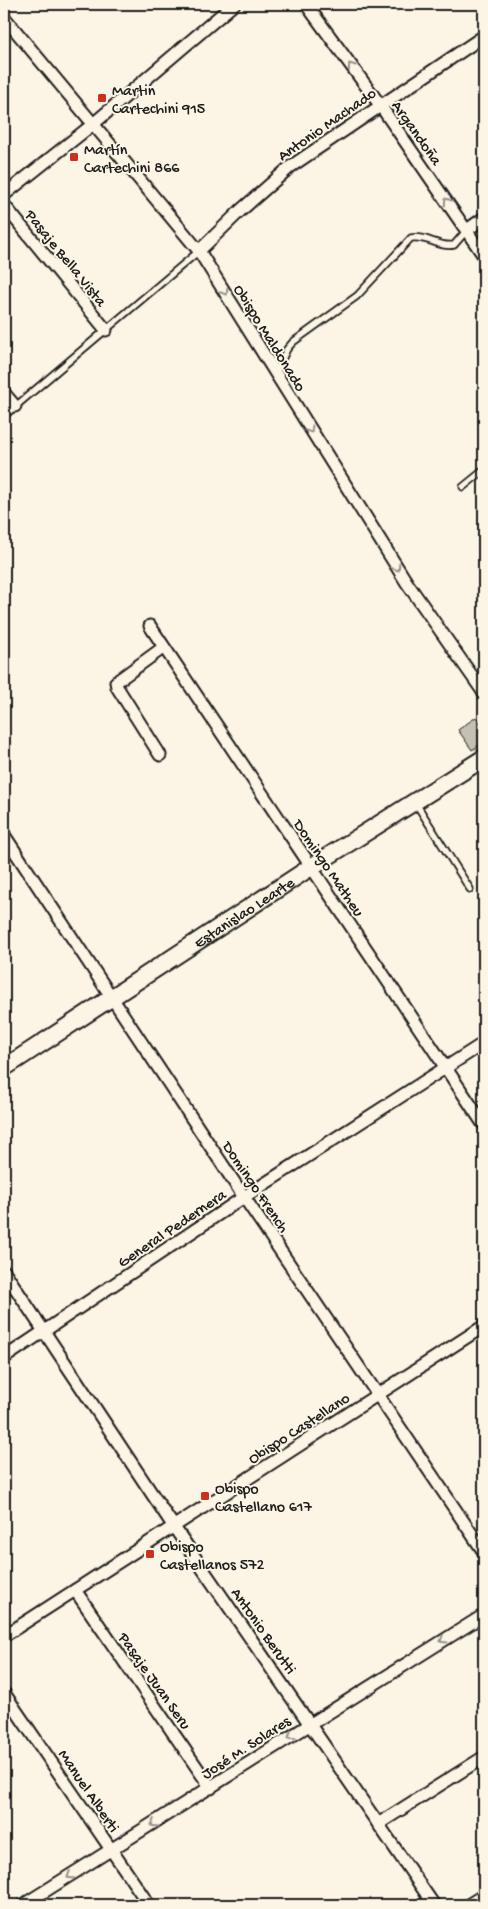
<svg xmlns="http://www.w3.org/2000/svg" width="488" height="1909" viewBox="0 0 488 1909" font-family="'Gochi Hand',sans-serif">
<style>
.shadow{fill:#0003}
.building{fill:#c4c0b3;stroke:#1c1c1c}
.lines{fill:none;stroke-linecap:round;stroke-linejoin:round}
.lane-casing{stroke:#1c1c1c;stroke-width:9}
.street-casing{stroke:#1c1c1c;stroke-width:15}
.secondary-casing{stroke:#1c1c1c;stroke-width:20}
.lane{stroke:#fcf5e5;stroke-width:5.5}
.street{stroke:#fcf5e5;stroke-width:11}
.secondary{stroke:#fcf5e5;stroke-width:16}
.oneway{stroke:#97938b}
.poi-dot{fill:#c8321e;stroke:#fcf5e5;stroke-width:2}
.labels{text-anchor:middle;stroke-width:4;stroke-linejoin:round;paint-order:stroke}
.poi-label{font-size:16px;fill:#1c1c1c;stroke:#fcf5e5;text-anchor:start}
.street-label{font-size:16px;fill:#1c1c1c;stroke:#fcf5e5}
</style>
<rect width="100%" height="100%" fill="#fcf5e5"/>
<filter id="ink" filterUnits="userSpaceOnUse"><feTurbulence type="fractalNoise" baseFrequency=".02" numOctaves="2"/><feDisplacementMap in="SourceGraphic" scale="10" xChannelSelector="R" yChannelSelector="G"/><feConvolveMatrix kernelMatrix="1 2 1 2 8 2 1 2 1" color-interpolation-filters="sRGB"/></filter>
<g filter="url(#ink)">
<path class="shadow" d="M 480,723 L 484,728 L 484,749 L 478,754 L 459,730 Z"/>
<path class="building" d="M 476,717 L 484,728 L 484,735 L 481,744 L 472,750 L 458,730 Z"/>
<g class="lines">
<g class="lane-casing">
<path id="lane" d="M 275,374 L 287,349 L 293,342 L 357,296 L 411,238 C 426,235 439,248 454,245 L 467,230
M 4,416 L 199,251
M 463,487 L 484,470
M 415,802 L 470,889"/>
</g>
<g class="street-casing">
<path id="street" d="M 306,4 L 380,105 L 484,256
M 4,17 L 199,251 L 407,583 L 484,693
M 4,195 L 92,125 L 234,4
M 4,205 L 106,330
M 467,230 L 484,218
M 199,251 L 240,211 L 290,167 L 484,36
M 4,393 L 15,406
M 150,626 L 484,1125
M 160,755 L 117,687 L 116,682 L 164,647
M 4,835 L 244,1197 L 484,1552
M 4,1271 L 174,1527 L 434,1905
M 4,1358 L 244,1197 L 484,1043
M 75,1590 L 211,1788
M 4,1636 L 484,1326
M 4,1693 L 149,1905
M 378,1824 L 484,1757
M 23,1905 L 484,1615
M 468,1905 L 484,1895"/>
</g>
<g class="secondary-casing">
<g id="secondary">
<path id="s1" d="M 4,1068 L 311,867 L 484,758"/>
</g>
</g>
<use href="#lane" class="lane"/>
<use href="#street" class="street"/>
<use href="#secondary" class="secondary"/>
</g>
<defs><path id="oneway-chevron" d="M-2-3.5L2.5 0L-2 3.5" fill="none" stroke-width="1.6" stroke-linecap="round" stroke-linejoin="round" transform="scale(1.25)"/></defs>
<g class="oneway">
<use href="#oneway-chevron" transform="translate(351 66) rotate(-126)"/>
<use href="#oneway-chevron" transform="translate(447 201) rotate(-125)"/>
<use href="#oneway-chevron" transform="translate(225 292) rotate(58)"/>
<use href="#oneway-chevron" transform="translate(310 430) rotate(58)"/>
<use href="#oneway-chevron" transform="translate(397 568) rotate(57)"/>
<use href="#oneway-chevron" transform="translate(443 1640) rotate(148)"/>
<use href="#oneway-chevron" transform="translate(291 1736) rotate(147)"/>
<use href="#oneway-chevron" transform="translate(154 1824) rotate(148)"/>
<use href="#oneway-chevron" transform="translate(70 1876) rotate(148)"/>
</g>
</g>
<g class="poi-dot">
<rect x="97" y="93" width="10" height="10" rx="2.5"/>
<rect x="69" y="152" width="10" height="10" rx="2.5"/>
<rect x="200" y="1491" width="10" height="10" rx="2.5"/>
<rect x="145" y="1549" width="10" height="10" rx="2.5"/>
</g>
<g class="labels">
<g class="poi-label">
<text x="112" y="95">Martin<tspan x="112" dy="18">Cartechini 915</tspan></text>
<text x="84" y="154">Martín<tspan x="84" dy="18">Cartechini 866</tspan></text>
<text x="215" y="1493">Obispo<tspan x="215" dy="18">Castellano 617</tspan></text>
<text x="160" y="1551">Obispo<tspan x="160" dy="18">Castellanos 572</tspan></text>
</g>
<g class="street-label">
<text transform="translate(326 123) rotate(-35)" y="6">Antonio Machado</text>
<text transform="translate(418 132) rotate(55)" y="6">Argandoña</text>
<text transform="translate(67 257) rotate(51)" y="6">Pasaje Bella Vista</text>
<text transform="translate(271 337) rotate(58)" y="6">Obispo Maldonado</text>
<text transform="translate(330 867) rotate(56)" y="6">Domingo Matheu</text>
<text dy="6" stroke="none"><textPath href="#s1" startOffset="286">Estanislao Learte</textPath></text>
<text transform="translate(257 1186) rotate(56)" y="6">Domingo French</text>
<text transform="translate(171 1227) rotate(-34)" y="6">General Pedernera</text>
<text transform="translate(298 1427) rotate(-33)" y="6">Obispo Castellano</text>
<text transform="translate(265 1630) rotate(55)" y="6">Antonio Berutti</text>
<text transform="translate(156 1680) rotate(55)" y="6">Pasaje Juan Seru</text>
<text transform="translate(245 1746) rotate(-33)" y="6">José M. Solares</text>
<text transform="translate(90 1790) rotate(56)" y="6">Manuel Alberti</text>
</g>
</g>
<rect width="488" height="1909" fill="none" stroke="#fcf5e5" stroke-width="20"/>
<rect x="10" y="10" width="468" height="1889" fill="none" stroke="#1c1c1c" stroke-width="2" filter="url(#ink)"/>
</svg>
